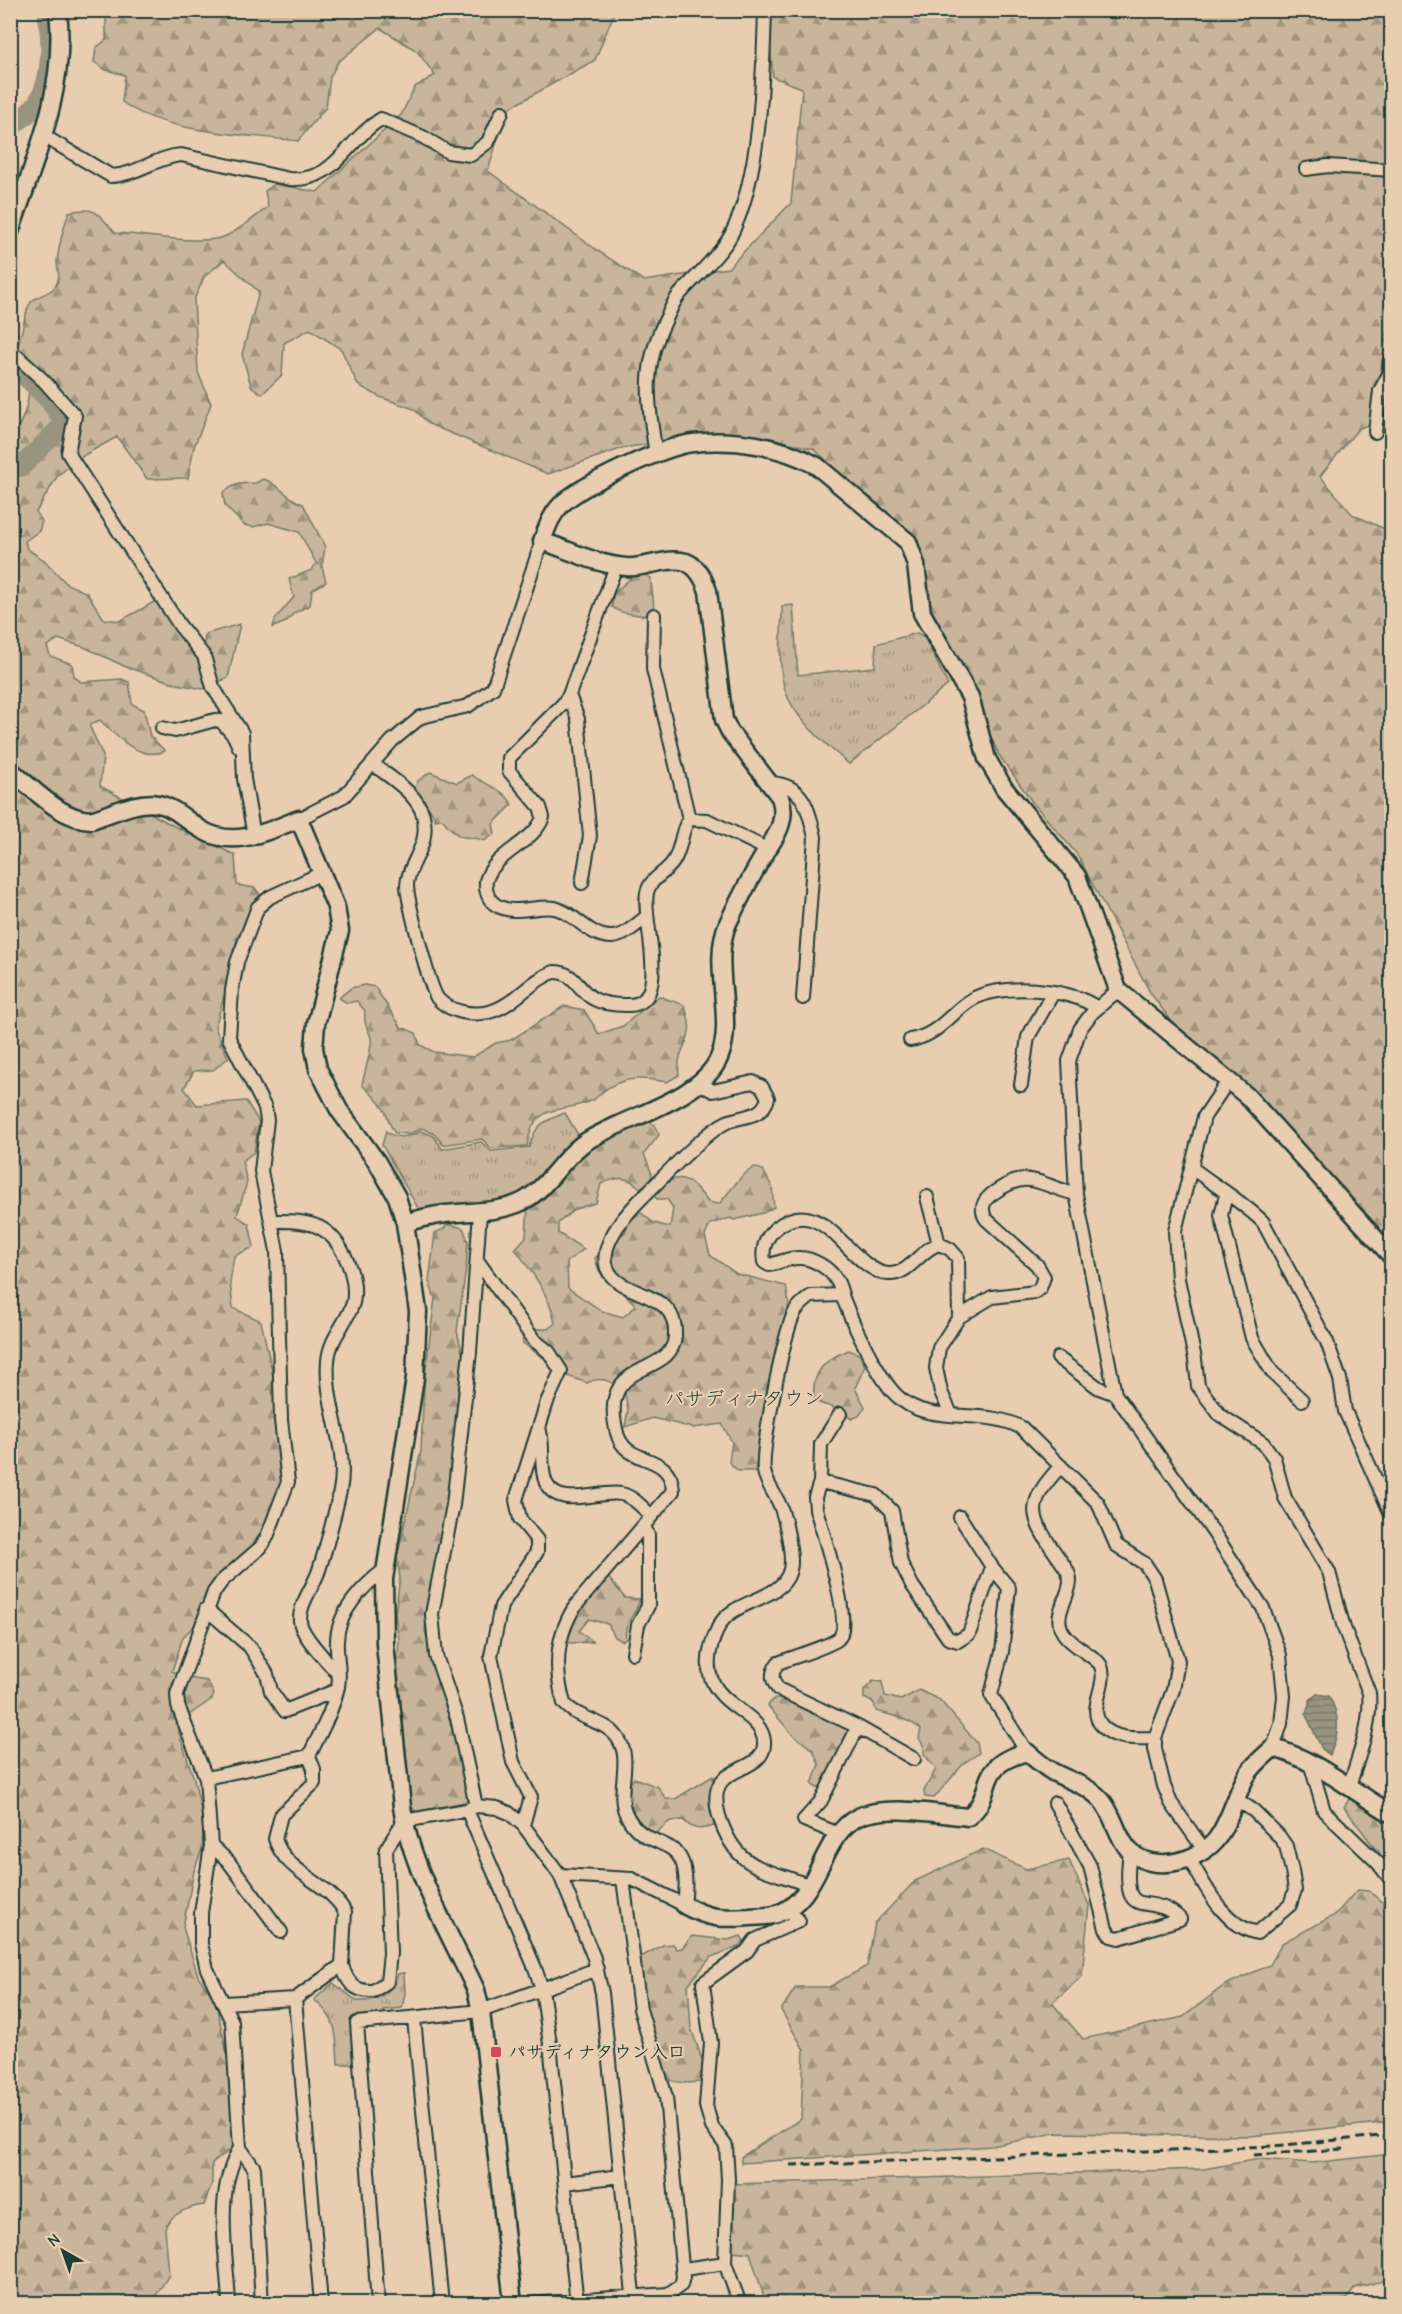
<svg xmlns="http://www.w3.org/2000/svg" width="1402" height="2314" viewBox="0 0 1402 2314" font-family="'Comic Neue','Klee One',sans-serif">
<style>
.grass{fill:url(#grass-tufts);stroke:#747968;stroke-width:1.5}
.forest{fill:url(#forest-firs);stroke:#747968;stroke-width:1.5}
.water{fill:url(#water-rules);stroke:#687161;stroke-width:1.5}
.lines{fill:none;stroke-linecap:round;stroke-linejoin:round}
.river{stroke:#99947f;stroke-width:20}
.street-casing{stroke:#1f3d34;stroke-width:16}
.secondary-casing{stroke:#1f3d34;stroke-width:21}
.street{stroke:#e9cdb0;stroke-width:12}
.secondary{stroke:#e9cdb0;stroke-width:16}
.rail{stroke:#1f3d34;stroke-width:3;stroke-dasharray:9 4.5;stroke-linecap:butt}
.poi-dot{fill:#d1495b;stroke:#e9cdb0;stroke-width:2}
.labels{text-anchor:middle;stroke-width:4.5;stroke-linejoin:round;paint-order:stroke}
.poi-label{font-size:18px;font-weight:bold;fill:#1f3d34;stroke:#e9cdb0;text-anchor:start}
.neighbourhood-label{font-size:20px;fill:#1f3d34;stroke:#e9cdb0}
</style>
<defs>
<pattern id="grass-tufts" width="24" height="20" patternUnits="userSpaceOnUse" patternTransform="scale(1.5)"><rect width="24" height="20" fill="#c8b59b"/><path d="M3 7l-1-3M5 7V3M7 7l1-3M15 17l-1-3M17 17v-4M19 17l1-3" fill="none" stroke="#a2947f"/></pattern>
<pattern id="forest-firs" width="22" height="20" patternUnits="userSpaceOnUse" patternTransform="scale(1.5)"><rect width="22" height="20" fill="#c8b59b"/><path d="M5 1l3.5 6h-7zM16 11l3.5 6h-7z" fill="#a2947f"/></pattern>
<pattern id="water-rules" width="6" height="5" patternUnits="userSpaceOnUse" patternTransform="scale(1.5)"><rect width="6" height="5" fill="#99947f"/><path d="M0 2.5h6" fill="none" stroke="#7c7a69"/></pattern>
</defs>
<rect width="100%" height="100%" fill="#e9cdb0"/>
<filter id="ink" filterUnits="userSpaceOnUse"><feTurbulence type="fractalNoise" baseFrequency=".0167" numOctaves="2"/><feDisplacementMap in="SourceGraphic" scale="12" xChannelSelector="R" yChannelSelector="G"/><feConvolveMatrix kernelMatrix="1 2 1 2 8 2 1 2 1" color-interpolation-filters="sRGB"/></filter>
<g filter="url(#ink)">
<path class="grass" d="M 793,605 L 798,675 L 875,667 L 876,644 L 917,633 L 924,637 L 948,685 L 849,764 C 827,745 794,719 785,690 C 777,665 782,633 782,606 Z
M 565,1113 L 580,1138 L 523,1195 L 422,1215 L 382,1145 L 386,1131 C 397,1140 409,1137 421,1131 L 434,1136 L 442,1149 L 481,1142 L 491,1151 L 529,1147 C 536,1123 543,1122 565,1113 Z
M 404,1973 L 405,1993 L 402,2008 L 383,2010 L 383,2016 L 354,2021 L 359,2064 L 338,2064 C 336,2033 338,2019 314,2000 L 333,1983 L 357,2001 C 378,2002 391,1994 398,1974 Z"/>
<path class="forest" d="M 128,10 L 615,11 L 595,60 L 506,110 L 488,171 L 598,251 L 644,281 L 728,268 L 791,203 L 802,88 L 773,77 L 767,11 L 1389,11 L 1391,273 L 1390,310 L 1381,368 L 1390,415 L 1358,429 L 1320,476 L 1352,514 L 1391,532 L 1391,1249 L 1253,1091 L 1173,1023 L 1151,994 L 1076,853 L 1033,803 L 999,755 L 969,689 L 928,619 L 902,548 L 869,500 L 814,449 L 782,441 L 741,436 L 688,438 L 623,448 L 548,474 L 429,424 L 414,409 L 380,397 L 358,385 L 341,349 L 310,329 L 284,343 L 282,375 L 262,394 L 251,386 L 242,354 L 259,292 L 224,260 L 204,277 L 194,300 L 198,372 L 211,404 L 194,447 L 188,478 L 147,479 L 117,437 L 86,454 L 58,475 L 36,512 L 42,521 L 39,531 L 25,541 L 27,549 L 44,560 L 67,584 L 87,593 L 104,619 L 120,621 L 154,602 L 162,604 L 192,653 L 204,648 L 205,634 L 240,624 L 228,678 L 203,689 L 177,684 L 126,667 L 84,647 L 58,639 L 47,646 L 50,656 L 72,664 L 74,676 L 81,682 L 122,679 L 129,682 L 132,704 L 144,710 L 150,736 L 165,751 C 140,762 116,736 100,720 L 89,725 L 103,756 L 100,786 L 174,826 L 235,855 L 237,885 L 255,888 L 261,896 L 250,909 L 233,951 L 231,973 L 215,1027 L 228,1058 L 213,1070 L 194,1071 L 184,1088 L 197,1105 L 246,1101 L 259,1122 L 254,1152 L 242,1161 L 247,1182 L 237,1216 L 249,1224 L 254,1247 L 234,1256 L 230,1282 L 233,1308 L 261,1321 L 274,1380 L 284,1486 L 271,1517 L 249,1550 L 215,1584 L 196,1624 L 183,1637 L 172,1671 L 189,1678 L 207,1681 L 214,1694 L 212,1699 L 176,1724 L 194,1779 L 204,1824 L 202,1849 L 194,1871 L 183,1927 L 198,1976 L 215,2000 L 229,2061 L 237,2145 L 212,2163 L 212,2183 L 204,2205 C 190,2207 171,2213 165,2228 L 169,2275 L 151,2303 L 11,2303 L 10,432 L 15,433 C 30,409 37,371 16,350 C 23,336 24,310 31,302 C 41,292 54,295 58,280 C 60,274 57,268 57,262 C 59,244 63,229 69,212 C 97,206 98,213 115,233 C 140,234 206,246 226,236 C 241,229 255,217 268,207 L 265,191 L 274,184 L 317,192 L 401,115 L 415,87 L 435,75 L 417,51 L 380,28 L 338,62 L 330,77 L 326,107 L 298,141 C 245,134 165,134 122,102 L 125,75 L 106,70 L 94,62 L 96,48 L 106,40 L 106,12 Z
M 263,479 C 279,483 286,499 303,504 L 325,547 L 322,567 L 326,582 L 312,590 L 310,605 L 294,613 L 286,622 L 273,627 L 276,618 L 294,597 L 289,579 L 312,570 L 316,563 L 299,532 L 268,523 L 253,527 L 244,525 L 225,506 L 223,493 C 235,483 241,483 256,483 Z
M 641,573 L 651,578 C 649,589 664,620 639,615 C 628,613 621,614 612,607 L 613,594 L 634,575 Z
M 430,772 L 457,783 L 472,775 C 485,785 505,789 512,805 L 493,824 L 495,834 L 484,841 C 475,836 469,839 460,836 C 453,833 447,824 442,819 L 435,820 C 431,804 419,804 414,789 L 418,781 Z
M 365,985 L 375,987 L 401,1027 L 416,1033 L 420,1045 L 434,1052 L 473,1057 L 496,1043 L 511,1040 L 564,1006 L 584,1010 L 599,1034 L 623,1026 L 659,996 L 684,1005 C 700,1043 675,1043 679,1075 L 667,1082 C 647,1078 626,1076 608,1088 C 602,1091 598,1097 593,1100 C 562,1115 534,1099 527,1146 L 491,1148 L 482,1139 L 443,1145 L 435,1134 L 422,1128 L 409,1134 L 395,1133 C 389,1125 389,1119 385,1111 C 380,1101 370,1093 362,1085 C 364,1073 373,1047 371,1038 C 367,1023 364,1030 365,1011 L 357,1001 L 347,1003 L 339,998 L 351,988 Z
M 648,1121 L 654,1125 L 659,1135 L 644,1154 L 652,1174 L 649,1183 L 640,1188 C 627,1175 617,1177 601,1184 L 596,1203 L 575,1209 L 558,1223 L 558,1233 L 584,1249 L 567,1262 L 568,1288 L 602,1311 L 623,1317 L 636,1306 C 621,1285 601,1287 595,1258 L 626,1231 L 628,1221 L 641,1213 L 654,1223 L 670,1227 L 673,1208 L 667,1199 L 657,1199 L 652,1193 C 678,1170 688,1175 708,1202 L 719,1204 L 742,1176 L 754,1167 L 763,1170 L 772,1187 L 774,1207 L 763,1213 L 734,1220 L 730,1218 L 710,1224 L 705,1236 L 710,1255 L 737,1274 L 786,1286 L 789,1304 L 787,1320 L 775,1350 L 774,1383 L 755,1471 L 738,1471 L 729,1462 L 732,1442 L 722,1424 L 693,1428 L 653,1418 L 625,1427 L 628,1410 L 624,1389 C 611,1382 601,1375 587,1383 L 556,1372 L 551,1360 L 542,1357 L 523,1343 L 522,1336 L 531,1329 L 548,1329 L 555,1323 C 549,1294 533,1273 515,1249 L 526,1237 L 528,1205 L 595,1142 Z
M 447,1224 L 463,1228 L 468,1241 L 466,1269 L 457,1331 L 463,1356 L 464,1372 L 450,1469 L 446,1518 L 439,1556 L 430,1584 L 425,1631 L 471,1797 L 464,1802 L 416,1812 L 407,1802 L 403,1715 L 396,1692 L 399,1640 L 395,1614 L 400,1578 L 397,1557 L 421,1451 L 424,1382 L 435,1298 L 429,1282 L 435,1233 L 444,1229 Z
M 849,1350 L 859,1354 L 865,1366 L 855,1388 L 865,1407 L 859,1416 L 851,1419 C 840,1406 827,1408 814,1400 C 811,1373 824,1359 849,1350 Z
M 608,1577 L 625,1598 L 640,1599 C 636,1615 623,1622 626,1639 L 622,1641 L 615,1637 L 608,1624 L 589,1619 L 579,1631 L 593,1642 L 570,1643 L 563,1638 C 570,1616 587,1587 608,1577 Z
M 873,1681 L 882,1682 L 885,1696 L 901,1700 L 919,1690 L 940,1700 L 977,1743 L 979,1753 L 964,1763 L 934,1798 L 925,1797 L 924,1791 L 936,1769 L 924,1754 L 924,1747 L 919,1738 L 921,1729 C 908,1719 892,1715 876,1711 L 874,1703 L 864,1698 L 864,1690 Z
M 780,1698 L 822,1718 L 846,1725 L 850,1732 L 825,1785 L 816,1788 L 812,1784 L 819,1764 L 813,1750 L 792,1734 L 768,1706 L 772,1700 Z
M 713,1776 L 717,1817 L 714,1826 C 700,1830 694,1831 683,1820 L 670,1821 L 656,1833 C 634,1826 617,1798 634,1778 L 658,1787 L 666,1799 L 675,1799 Z
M 1351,1796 L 1391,1821 L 1391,1876 L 1380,1855 L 1344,1807 Z
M 983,1849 L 1026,1869 L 1069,1860 L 1089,1905 L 1082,1976 L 1052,2003 L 1083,2039 L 1183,2017 L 1225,1985 L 1270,1965 L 1282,1943 L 1335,1915 L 1357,1890 L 1369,1891 L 1384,1904 L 1391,1901 L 1391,2122 L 1251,2136 L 1055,2133 L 992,2146 L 741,2163 L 741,2157 L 801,2119 L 804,2050 L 781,2010 L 796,1987 L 829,1987 L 867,1966 L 875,1923 L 915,1881 Z
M 692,1936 L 728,1940 L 741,1936 L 744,1941 L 738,1947 L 711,1957 L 688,1985 L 691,2028 L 704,2065 L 701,2082 C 691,2083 675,2084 666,2078 L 665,2069 L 642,2006 L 637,1959 L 663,1945 L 673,1944 L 677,1949 L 682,1948 Z
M 1391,2154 L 1391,2279 L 1355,2288 L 1344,2303 L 864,2304 L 862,2301 L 858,2304 L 766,2303 L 750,2253 L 733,2251 L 734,2184 L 1203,2169 L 1260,2159 L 1312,2163 Z"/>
<path class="water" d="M 1317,1694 L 1329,1696 C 1341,1717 1339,1734 1330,1755 L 1322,1749 L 1306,1715 L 1310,1700 Z"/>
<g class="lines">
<path class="river" d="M 10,128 C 19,120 32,112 38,102 C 53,77 52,39 47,10
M 10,361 L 50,401 L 63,420 L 58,430 L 21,467 L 10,467"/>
<g class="street-casing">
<path id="street" d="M 42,135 L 111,176 C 137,175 156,157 181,155 L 289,179 C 337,182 345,141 381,119 L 423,137 L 448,152 L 471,155 L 488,142 L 502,112
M 1306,169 L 1328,166 L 1392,170
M 10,187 L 24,191
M 10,350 L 44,381 L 75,416 L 68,453 L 180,626 L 204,656 L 213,687 L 242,733 L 244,779 L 254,836
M 1375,432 L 1380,391 L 1391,370
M 656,455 C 648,401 641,367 667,317 C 671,309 674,300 680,294 C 695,277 721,254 731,235 C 761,175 763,77 765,10
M 616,566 L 569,695 L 563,704 L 509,758 L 509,771 L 540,807 L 543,817 C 535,843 493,853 486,881 C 485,890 488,900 496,905 C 513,916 536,905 555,908 C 575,913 589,937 611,937 C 624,937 636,925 646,917
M 654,615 L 653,669 L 689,819
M 569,695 L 578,719 L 590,836 L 582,883
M 162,728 L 175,731 L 215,720 L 221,721 L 234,736 L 239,747
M 373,764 C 389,777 417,793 423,815 C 431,847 408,862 407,885 C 407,899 430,990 438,999 C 450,1012 472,1016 489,1012 C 514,1006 530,980 554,972 C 576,972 578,991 594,999 C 603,1004 616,1005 626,1005 C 674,1008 641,920 647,893 C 650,878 665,874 673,862 C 682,849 680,832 689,819 L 707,820 L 767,849
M 771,783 C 804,785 808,808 815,837 L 803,998
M 299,819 L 344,796 L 392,741 L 421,717 L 468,706 L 493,688 L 542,541
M 910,1040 C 938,1036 949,1014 971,1000 C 999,982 1071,988 1097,1008
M 1228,1081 L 1204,1117 L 1175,1231 L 1178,1279 L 1195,1359 L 1198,1386 L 1220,1415 L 1263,1443 L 1274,1458 L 1285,1498 L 1329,1572 L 1344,1628 L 1369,1693 C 1372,1725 1358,1757 1349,1787
M 1021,1085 L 1028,1037 L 1053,993
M 1192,1168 C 1215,1186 1242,1201 1263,1222 L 1327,1342 L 1340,1379 L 1345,1411 L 1392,1516
M 1226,1195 L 1221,1215 L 1252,1338 L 1272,1372 L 1302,1400
M 927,1197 L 939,1244 L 950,1249 L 958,1258 L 959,1317 L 939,1348 L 936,1368 L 941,1392 L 951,1414
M 272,1221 C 311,1220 332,1224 348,1263 C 353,1276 356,1288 353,1303 C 347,1323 329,1339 328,1361 C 324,1403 349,1448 340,1491 C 334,1517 327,1545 319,1570 C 314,1586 299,1604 300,1621 C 301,1636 329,1663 339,1675
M 939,1244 C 920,1249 909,1276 888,1274 C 849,1270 823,1188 775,1229 C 765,1238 762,1250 764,1262 L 769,1265 C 779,1263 789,1257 800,1258 C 812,1258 829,1268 835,1278 C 841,1285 841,1295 845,1303 C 854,1327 879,1378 896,1395 C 928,1428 984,1406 1022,1428 L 1098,1503 L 1116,1545 L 1145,1564 L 1155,1579 L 1178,1661 L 1173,1690 L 1155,1738 L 1155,1749 L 1164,1786 L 1171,1803 L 1205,1851
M 477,1260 L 534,1340 L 549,1352 L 561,1371 L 547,1402 L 516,1500 L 520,1519 L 537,1540 L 537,1552 L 501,1606 L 491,1656 L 513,1762 L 531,1797 L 523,1825
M 959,1317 L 992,1297 L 1035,1292 L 1040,1288 L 1044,1277 L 1037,1265 L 986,1219 C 980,1209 983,1201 992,1194 C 1030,1167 1037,1185 1076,1194
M 1058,1358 L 1099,1388 L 1115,1394 L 1214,1533 L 1263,1608 L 1280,1655 L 1284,1696 L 1281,1724 L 1273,1748
M 1115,1394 L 1076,1194 L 1069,1061 L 1080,1029 L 1092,1013 L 1118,990
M 539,1428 C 545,1445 539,1467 546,1483 C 559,1510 599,1490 621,1494 C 633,1496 643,1508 651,1516
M 1061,1466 C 1024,1505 1030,1517 1058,1557 C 1063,1564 1070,1572 1070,1581 C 1069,1600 1051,1615 1064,1634 C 1073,1647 1097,1657 1101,1666 C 1109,1685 1085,1710 1103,1727 C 1117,1741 1137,1738 1155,1738
M 820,1482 L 821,1444 L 840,1414
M 960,1517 L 992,1567 L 1009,1588 L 1002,1652 L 991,1695 L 1027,1752
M 206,1609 L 250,1647 L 267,1674 L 271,1691 L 285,1711 L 337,1690
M 633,1653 L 638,1625 L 648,1606 L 648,1535 L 644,1526
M 914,1759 L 858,1727 L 778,1689 C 771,1679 771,1673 778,1663 C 793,1657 828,1647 838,1639 C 854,1626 822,1530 816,1509 L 815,1497 L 820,1482 L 876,1495 L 892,1511 L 901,1563 L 912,1585 L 948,1638 L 958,1641 L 969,1634 L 992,1567
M 1311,1766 L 1324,1811 L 1378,1863 L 1392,1881
M 206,1778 L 309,1756 C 320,1733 332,1713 338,1687 C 341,1672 336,1657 337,1641 C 337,1613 363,1586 384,1570
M 1055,1803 L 1090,1866 L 1106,1929 L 1111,1936 L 1119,1938 L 1180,1919 C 1149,1887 1120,1930 1130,1851
M 476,1806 L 457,1718 L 436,1656 L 432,1614 L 453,1505 L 470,1352 L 480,1212
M 467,1810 L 535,1968 L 542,1989 L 550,2044 L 577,2304
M 839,1834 L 804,1820 L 821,1801 L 858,1727
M 211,1845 L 228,1861 L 281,1932
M 1189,1858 C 1206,1887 1223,1925 1257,1933 L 1290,1905 L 1295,1890 L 1292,1871 L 1286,1846 L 1279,1836 L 1254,1811 L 1236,1799
M 560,1875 L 632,1879 L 684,1905 C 695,1824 647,1859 626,1814 C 615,1791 634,1759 617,1737 C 605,1720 578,1720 564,1703 C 554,1669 556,1635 576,1605 L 673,1491 C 671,1450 626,1468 617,1433 C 597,1356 673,1379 675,1336 C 677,1296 639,1298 617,1281 C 583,1255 632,1207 652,1188 C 669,1171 707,1131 727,1122 C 743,1115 762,1119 768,1098 L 762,1087 L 753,1082 L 713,1091 L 699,1083
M 810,1886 C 764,1867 737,1872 719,1816 C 716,1805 714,1792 721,1782 C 734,1766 766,1767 764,1741 C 761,1704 682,1705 718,1628 C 732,1596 790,1603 791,1562 C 791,1546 786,1523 781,1508 C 777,1496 766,1484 764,1471 C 761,1449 783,1339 793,1316 C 796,1307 804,1302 811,1296 L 842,1295
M 342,1965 C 347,1982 354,1992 373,1991 L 387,1982 L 390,1953 L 386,1849 L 404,1821 L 467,1810 L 476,1806 L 497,1808 L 509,1813 L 523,1825 L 560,1875 L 594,1958 L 602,1993 L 634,2304
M 295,1999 L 321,2304
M 224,2003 L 295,1999 L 342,1965 L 345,1912 C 328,1881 286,1874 275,1839 L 281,1815 L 314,1783 L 314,1769 L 309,1756
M 414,2019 L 442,2304
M 240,2148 L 254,2168 L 262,2304
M 565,2183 L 621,2176
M 684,2269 L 725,2263
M 229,2304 C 227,2253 213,2194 240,2148 L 232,2022 L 207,1969 L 201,1944 L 201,1913 L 211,1845 L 206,1778 L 178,1706 L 177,1694 L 214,1592 L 222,1581 L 261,1547 L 267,1537 L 288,1482 L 281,1420 L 277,1251 L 261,1171 L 267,1120 L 265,1108 L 229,1038 L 232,990 L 237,962 L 258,907 L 270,897 L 322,873
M 378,2304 L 357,2023 L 481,2011 L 597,1969
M 530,2304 L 668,2294 L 681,2285 L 683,2277 L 666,2097 L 640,2009 L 623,1879
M 740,2304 L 725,2263 L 728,2179 L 726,2146 L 712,2127 L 706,2106 L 711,2043 L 703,1983 L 747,1951 L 755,1940 L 799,1921 L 788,1908"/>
</g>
<g class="secondary-casing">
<path id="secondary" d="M 10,232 C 35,158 67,90 58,10
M 1392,362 L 1392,376
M 10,770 C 34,789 60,819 91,820 C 111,814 137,800 158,804 C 175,807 188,822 202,830 C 234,849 268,831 299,819 L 336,907 L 340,931 L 316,1024 L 314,1048 L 318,1069 L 339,1110 L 377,1162 L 397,1197 L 405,1223 L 418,1311 L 415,1378 L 384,1579 L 385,1644 L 402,1807 C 411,1868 450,1934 476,1990 L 481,2011 L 513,2304
M 405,1223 C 418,1219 432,1216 445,1214 C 469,1211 494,1213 517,1204 C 546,1193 561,1157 587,1141 C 624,1117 701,1100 719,1058 C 736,1020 710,963 728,923 C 739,900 751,877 764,855 C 770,845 778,835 781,823 C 784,813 783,806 780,797 L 730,732 L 724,720 L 708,591 C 704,579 698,567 686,562 C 667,556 645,569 626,567 C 598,565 569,550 542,541 C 547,528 551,515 561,505 C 580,485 665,446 693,443 C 734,438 782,446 817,466 L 908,542 L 916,565 L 922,613 L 970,697 L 987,759 L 1004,788 L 1077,876 L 1118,990 L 1247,1096 L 1392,1257
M 684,1905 C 709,1919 722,1919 750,1917 C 759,1916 769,1917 777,1914 C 821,1899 819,1837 858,1817 C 886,1804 937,1814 968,1817 C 999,1792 971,1767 1027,1752 C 1035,1759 1044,1767 1053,1772 C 1070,1781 1090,1786 1103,1802 C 1114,1816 1117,1837 1129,1850 C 1152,1875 1202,1861 1218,1837 C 1231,1818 1236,1794 1247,1775 C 1253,1765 1264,1756 1273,1748 C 1316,1759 1353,1792 1392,1814"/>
</g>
<use href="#street" class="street"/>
<use href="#secondary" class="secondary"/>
<path class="rail" d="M 1254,2155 L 1344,2149
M 790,2165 L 1273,2146 L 1392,2135"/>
</g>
</g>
<rect class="poi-dot" x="490" y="2046" width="12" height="12" rx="3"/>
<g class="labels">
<g class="poi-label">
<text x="508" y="2058">パサディナタウン入口</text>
</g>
<g class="neighbourhood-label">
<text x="744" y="1405">パサディナタウン</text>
</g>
</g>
<rect width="1402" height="2314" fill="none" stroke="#e9cdb0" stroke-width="36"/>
<rect x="18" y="18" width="1366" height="2278" fill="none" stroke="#1f3d34" stroke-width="2" filter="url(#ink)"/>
<g transform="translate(63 2251) rotate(320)" stroke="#e9cdb0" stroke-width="4.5" paint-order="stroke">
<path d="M0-4.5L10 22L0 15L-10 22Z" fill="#1f3d34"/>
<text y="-9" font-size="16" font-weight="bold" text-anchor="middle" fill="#1f3d34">N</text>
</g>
</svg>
